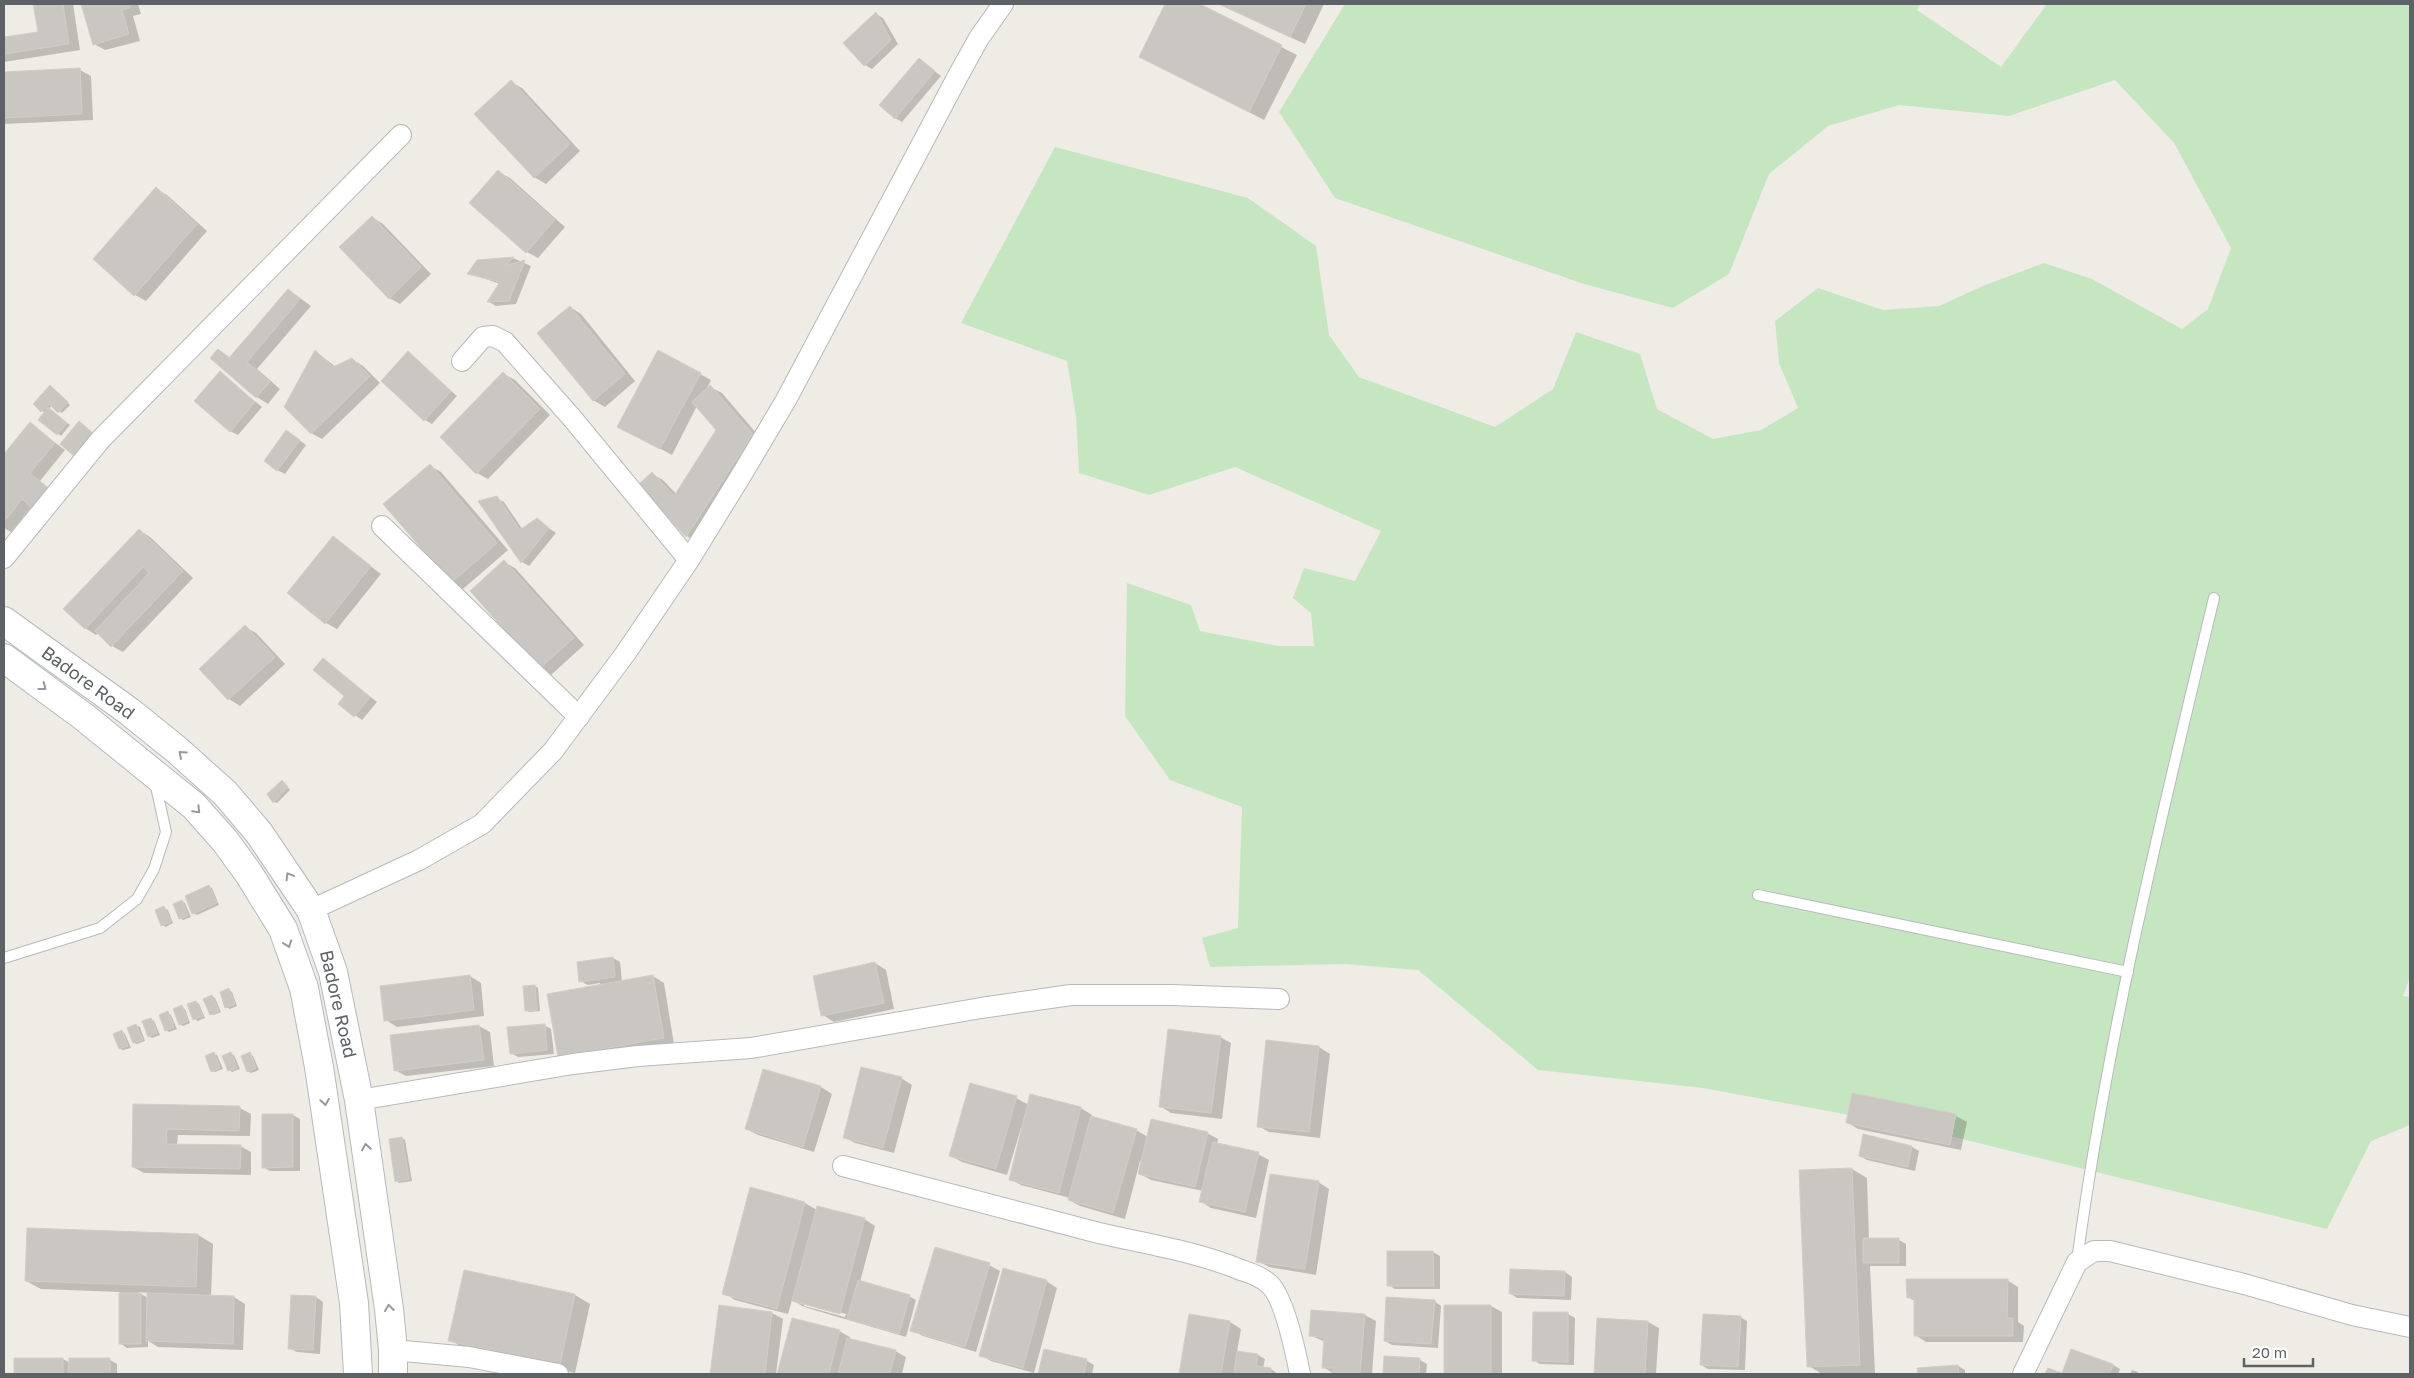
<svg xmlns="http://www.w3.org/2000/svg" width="2414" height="1378" viewBox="0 0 2414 1378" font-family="'Golos Text',sans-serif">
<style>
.green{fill:#c6e6c2}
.shadow{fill:#0003;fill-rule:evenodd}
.building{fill:#cac7c3;stroke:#d4cdc4}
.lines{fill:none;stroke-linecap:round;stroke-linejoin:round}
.lane-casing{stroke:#b6b9bc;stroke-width:12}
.street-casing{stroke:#b6b9bc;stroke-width:22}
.secondary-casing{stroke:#b4b9bd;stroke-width:30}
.lane{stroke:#fff;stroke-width:10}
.street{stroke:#fff;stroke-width:20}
.secondary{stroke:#fff;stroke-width:28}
.oneway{stroke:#96999c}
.labels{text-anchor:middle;stroke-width:4;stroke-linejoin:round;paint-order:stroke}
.street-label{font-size:18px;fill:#5d6266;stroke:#fff}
</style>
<rect width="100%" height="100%" fill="#efece5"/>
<path class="green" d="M 1345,4 L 1920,4 L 1917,10 L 2001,67 L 2047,4 L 2410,4 L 2410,977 L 2403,996 L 2410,997 L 2410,1125 L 2371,1141 L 2327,1229 L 1914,1127 L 1703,1088 L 1538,1070 L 1418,970 L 1345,964 L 1210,967 L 1202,938 L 1238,928 L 1242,807 L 1170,780 L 1125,716 L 1127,583 L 1191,605 L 1200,631 L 1278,646 L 1314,646 L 1311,613 L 1293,598 L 1304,568 L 1355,581 L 1381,531 L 1235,467 L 1149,495 L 1079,473 L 1076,416 L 1067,361 L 961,323 L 1055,147 L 1248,198 L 1316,246 L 1329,335 L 1359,377 L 1495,427 L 1553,389 L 1576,332 L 1640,354 L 1657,409 L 1713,439 L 1761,430 L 1798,408 L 1779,363 L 1775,321 L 1818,288 L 1883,310 L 1939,306 L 1985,285 L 2044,263 L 2092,279 L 2182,329 L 2208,309 L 2231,248 L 2174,143 L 2115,80 L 2009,116 L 1899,105 L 1828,126 L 1769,174 L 1729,274 L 1673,308 L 1584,284 L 1335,198 L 1279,112 Z"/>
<path class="shadow" d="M 35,4 L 73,4 L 80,50 L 4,62 L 4,38 L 39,33 Z
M 83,4 L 138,4 L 141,14 L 133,16 L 140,41 L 105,50 L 94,44 Z
M 1167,4 L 1197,4 L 1297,55 L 1264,120 L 1140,56 Z
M 1218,4 L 1324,4 L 1305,44 Z
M 876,14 L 883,18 L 898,44 L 872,69 L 865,65 Z
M 919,59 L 941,76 L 902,122 L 895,118 Z
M 80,70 L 91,76 L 93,120 L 4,124 L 4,73 Z
M 511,82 L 522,88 L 580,151 L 546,184 L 534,177 Z
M 499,172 L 510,178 L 565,227 L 538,258 L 527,252 Z
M 156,189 L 167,195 L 207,231 L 146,301 L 135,295 Z
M 372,217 L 383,224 L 431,274 L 400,304 L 389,298 Z
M 513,258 L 531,266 L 516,304 L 496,306 L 489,302 L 500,284 L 469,273 L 478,261 Z
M 289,290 L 311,306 L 257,369 L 280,389 L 268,404 L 257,397 L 212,358 L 219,350 L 231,358 Z
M 570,307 L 581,314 L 635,381 L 605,407 L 593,400 Z
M 315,351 L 336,367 L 352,359 L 363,366 L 380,383 L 322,439 L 311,433 Z
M 408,353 L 457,396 L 432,424 L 425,420 Z
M 220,373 L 262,407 L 238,435 L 230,431 Z
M 504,374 L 515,380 L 550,415 L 488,479 L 477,473 Z
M 700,374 L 711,380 L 706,390 L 710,387 L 722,393 L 763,441 L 698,543 L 687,536 L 640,485 L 652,474 L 663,480 L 677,495 L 718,430 L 697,406 L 672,455 L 630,432 Z
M 54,389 L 70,405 L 62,413 L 52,405 L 49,409 L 70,425 L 61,436 L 40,420 L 45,413 L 34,404 Z
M 30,424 L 65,450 L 40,481 L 59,496 L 32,506 L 11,532 L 4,528 L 4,456 Z
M 294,436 L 306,445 L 285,474 L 277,470 Z
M 430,466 L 441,472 L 508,550 L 463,589 L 452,582 Z
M 496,498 L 504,502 L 523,530 L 537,520 L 556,533 L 529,566 L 522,562 L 480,502 Z
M 139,530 L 150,537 L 193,578 L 123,652 L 112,646 L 98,633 L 96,635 L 85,628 Z
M 333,538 L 381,574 L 337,629 L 326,623 Z
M 504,562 L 515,568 L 584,645 L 551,675 L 540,668 Z
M 245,627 L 256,633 L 285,664 L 240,706 L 229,699 L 201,669 Z
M 323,659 L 377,702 L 362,720 L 339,704 L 346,696 Z
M 285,784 L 290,790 L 277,803 L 274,802 Z
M 209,887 L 212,888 L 219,905 L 197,915 L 193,913 Z
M 182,901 L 185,903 L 191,917 L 183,920 L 180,918 Z
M 164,908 L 168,910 L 173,923 L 166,927 L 162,925 Z
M 613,958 L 620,962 L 622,982 L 653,976 L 664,983 L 674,1044 L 570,1062 L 601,986 L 600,983 L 588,985 L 580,981 Z
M 875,963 L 886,970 L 894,1009 L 834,1022 L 823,1015 Z
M 470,976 L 481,983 L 484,1016 L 397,1027 L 386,1020 Z
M 535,986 L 538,988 L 540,1011 L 529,1012 L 526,1010 L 524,987 Z
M 229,990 L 232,992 L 237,1006 L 230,1009 L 226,1007 Z
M 212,996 L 215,998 L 221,1012 L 214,1015 L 210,1014 Z
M 196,1002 L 199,1004 L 205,1018 L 198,1021 L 194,1019 L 189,1005 Z
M 182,1007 L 185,1009 L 190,1023 L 183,1026 L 180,1024 Z
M 168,1013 L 171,1015 L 177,1029 L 169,1032 L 166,1030 Z
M 151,1019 L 154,1021 L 160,1035 L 152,1038 L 149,1036 Z
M 136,1025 L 140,1027 L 145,1041 L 137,1044 L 134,1043 Z
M 544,1025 L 551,1029 L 554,1054 L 518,1057 L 511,1053 Z
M 479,1026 L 490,1032 L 494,1066 L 406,1076 L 395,1070 Z
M 122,1032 L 125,1034 L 131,1048 L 123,1050 L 120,1049 Z
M 1220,1037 L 1231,1043 L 1222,1119 L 1171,1113 L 1160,1106 Z
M 1319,1047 L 1330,1054 L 1320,1138 L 1269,1132 L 1258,1126 Z
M 214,1054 L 217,1055 L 223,1069 L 215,1072 L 212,1071 Z
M 231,1054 L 234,1055 L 240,1069 L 232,1072 L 229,1070 Z
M 250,1054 L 253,1056 L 259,1070 L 251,1073 L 248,1071 Z
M 901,1078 L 912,1085 L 894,1153 L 855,1143 L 844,1137 Z
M 821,1087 L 832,1094 L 814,1152 L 758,1135 L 746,1129 Z
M 1031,1096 L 1081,1108 L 1092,1115 L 1091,1118 L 1136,1130 L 1148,1137 L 1207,1133 L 1218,1139 L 1217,1144 L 1258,1154 L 1269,1160 L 1256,1218 L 1211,1208 L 1200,1201 L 1203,1191 L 1151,1180 L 1140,1174 L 1142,1162 L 1140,1161 L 1125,1219 L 1080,1206 L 1069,1200 L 1070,1198 L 1021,1185 L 1010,1179 L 1023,1128 L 1021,1128 L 1007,1175 L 962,1162 L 951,1156 L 1016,1098 L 1029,1105 Z
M 135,1106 L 240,1108 L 251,1114 L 250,1136 L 178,1135 L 177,1145 L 240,1146 L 251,1152 L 251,1175 L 144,1173 L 133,1167 Z
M 293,1115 L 300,1119 L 300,1171 L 270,1171 L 263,1167 Z
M 1956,1116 L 1967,1122 L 1961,1150 L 1858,1129 L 1847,1122 Z
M 402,1138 L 405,1140 L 412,1181 L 399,1183 L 396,1181 Z
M 1912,1147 L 1919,1151 L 1915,1171 L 1867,1160 L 1860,1156 Z
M 1852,1169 L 1867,1178 L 1869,1239 L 1899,1240 L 1906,1244 L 1906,1266 L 1870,1266 L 1875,1373 L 1822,1374 L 1809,1366 Z
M 1318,1182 L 1329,1189 L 1316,1275 L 1269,1267 L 1258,1261 Z
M 751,1189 L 805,1203 L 817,1210 L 864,1219 L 875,1226 L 860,1282 L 909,1296 L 916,1300 L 906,1337 L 804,1307 L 792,1300 L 788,1314 L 735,1300 L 724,1293 ZM 804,1303 L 846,1314 L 845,1317 L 804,1306 Z
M 198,1235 L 213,1244 L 211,1297 L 234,1297 L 245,1304 L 243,1350 L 158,1347 L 148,1341 L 148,1347 L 127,1348 L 120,1343 L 120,1292 L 41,1289 L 26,1281 ZM 138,1292 L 149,1293 L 148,1298 Z
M 1388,1252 L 1433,1252 L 1440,1256 L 1440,1289 L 1395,1289 L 1388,1285 Z
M 989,1265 L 1000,1271 L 976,1352 L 923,1336 L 912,1330 Z
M 1511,1270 L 1565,1272 L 1572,1277 L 1571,1300 L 1517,1298 L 1510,1293 Z
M 465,1271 L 575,1295 L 590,1304 L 575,1373 L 465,1349 L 450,1340 Z
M 2007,1280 L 2018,1287 L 2018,1322 L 2024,1326 L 2023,1342 L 1926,1342 L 1915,1335 L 1916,1302 L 1908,1297 Z
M 1046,1281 L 1057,1288 L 1034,1373 L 991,1361 L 980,1355 Z
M 316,1297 L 323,1302 L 320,1354 L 297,1352 L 289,1348 Z
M 1434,1301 L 1441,1306 L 1438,1348 L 1392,1345 L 1385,1341 Z
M 1446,1306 L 1491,1306 L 1502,1312 L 1502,1374 L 1446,1374 Z
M 720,1307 L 772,1313 L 783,1319 L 776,1374 L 712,1374 Z
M 1568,1314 L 1575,1318 L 1574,1365 L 1540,1364 L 1533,1360 Z
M 1365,1315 L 1376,1321 L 1372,1374 L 1334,1374 L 1323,1367 L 1325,1342 L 1310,1335 Z
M 1190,1316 L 1230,1322 L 1241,1329 L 1237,1352 L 1258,1355 L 1265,1359 L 1263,1368 L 1271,1369 L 1278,1374 L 1180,1374 Z
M 1740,1317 L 1747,1321 L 1745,1370 L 1708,1369 L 1701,1365 Z
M 793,1319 L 839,1331 L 850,1337 L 850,1340 L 895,1351 L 906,1357 L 902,1374 L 778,1374 Z
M 1598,1319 L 1648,1322 L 1659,1328 L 1656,1374 L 1595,1374 Z
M 1045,1350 L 1087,1361 L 1094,1365 L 1092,1374 L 1040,1374 Z
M 2071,1351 L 2113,1365 L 2120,1369 L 2118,1374 L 2047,1374 L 2048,1369 L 2063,1374 Z
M 1385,1358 L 1420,1360 L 1427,1364 L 1426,1374 L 1384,1374 Z
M 15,1359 L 63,1359 L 70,1363 L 110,1360 L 117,1364 L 117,1374 L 15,1374 Z
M 1958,1366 L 1965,1370 L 1965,1374 L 1919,1374 L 1919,1369 Z
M 2132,1370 L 2138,1372 L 2138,1374 L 2130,1374 Z"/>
<path class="building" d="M 33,4 L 63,4 L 69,44 L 4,54 L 4,37 L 38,32 Z
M 81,4 L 129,4 L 130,8 L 122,10 L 129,34 L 93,45 Z
M 1165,4 L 1200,4 L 1282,45 L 1249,112 L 1139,57 Z
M 1219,4 L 1306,4 L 1290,37 Z
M 876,12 L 891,40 L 864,66 L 843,43 Z
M 919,58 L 935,71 L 895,119 L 879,105 Z
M 80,68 L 82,114 L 4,118 L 4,72 Z
M 511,80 L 570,144 L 534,178 L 474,114 Z
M 498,170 L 555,220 L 526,253 L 469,203 Z
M 156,187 L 197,224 L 134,296 L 93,259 Z
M 372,216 L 421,267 L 389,299 L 339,247 Z
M 514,257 L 505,266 L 525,260 L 509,301 L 487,302 L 500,282 L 467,274 L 477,260 Z
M 288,289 L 300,299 L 247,362 L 270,382 L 256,398 L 210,358 L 218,349 L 229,358 Z
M 570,306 L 625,374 L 593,401 L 537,333 Z
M 315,350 L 333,367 L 352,358 L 370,376 L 311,434 L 284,407 Z
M 658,350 L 701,373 L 660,449 L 617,427 Z
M 408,351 L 451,391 L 424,421 L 381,381 Z
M 220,371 L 255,402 L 230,432 L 194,401 Z
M 503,372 L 540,409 L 476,474 L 440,437 Z
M 50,385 L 68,402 L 58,413 L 49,404 L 41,412 L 33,404 Z
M 710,385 L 753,434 L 686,537 L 638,485 L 652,472 L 674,496 L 716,430 L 692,402 Z
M 48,407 L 67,423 L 57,435 L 38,420 Z
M 79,421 L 94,434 L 75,457 L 60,444 Z
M 30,422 L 55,443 L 30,473 L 49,489 L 33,509 L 22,499 L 4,522 L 4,454 Z
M 286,430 L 300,440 L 277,471 L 264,461 Z
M 430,464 L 497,543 L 451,583 L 383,504 Z
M 497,496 L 520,530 L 537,518 L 549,528 L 521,563 L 478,501 Z
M 139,529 L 183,571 L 111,647 L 95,631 L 149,573 L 143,567 L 85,629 L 63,609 Z
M 333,536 L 371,566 L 325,624 L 287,593 Z
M 504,560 L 574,638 L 539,669 L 470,591 Z
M 245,625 L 275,657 L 228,700 L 199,669 Z
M 323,658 L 370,697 L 354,717 L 338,704 L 344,696 L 313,670 Z
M 282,780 L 288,787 L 273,803 L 267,794 Z
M 209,885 L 217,903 L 192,914 L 185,896 Z
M 182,900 L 188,916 L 179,919 L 173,904 Z
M 164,906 L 171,922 L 161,926 L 155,910 Z
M 613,957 L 615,977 L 579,982 L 577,962 Z
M 875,962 L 884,1003 L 821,1016 L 813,976 Z
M 470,975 L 474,1010 L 384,1021 L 380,986 Z
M 653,975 L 664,1038 L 558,1057 L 547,994 Z
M 535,985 L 537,1010 L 525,1011 L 523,986 Z
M 229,988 L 235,1004 L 225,1008 L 220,992 Z
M 212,995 L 219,1011 L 210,1015 L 203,999 Z
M 196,1001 L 203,1016 L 193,1020 L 187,1004 Z
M 182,1005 L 188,1021 L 179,1025 L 173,1009 Z
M 168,1011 L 174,1027 L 165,1031 L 159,1015 Z
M 151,1018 L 157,1033 L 148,1037 L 142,1021 Z
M 136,1024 L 143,1040 L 133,1043 L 127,1028 Z
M 545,1024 L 547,1050 L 510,1054 L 507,1027 Z
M 479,1025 L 484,1060 L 394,1071 L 390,1035 Z
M 1168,1029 L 1221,1036 L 1211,1113 L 1159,1107 Z
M 122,1030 L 128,1046 L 119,1049 L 113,1034 Z
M 1266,1040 L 1319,1046 L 1309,1132 L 1257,1127 Z
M 214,1052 L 220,1068 L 211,1072 L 205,1056 Z
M 231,1052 L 237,1068 L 228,1071 L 222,1056 Z
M 250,1052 L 256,1068 L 247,1072 L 241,1056 Z
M 861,1067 L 902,1077 L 883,1148 L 843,1138 Z
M 763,1069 L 821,1086 L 803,1147 L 745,1129 Z
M 970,1083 L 1017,1096 L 996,1169 L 949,1156 Z
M 1852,1093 L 1956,1114 L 1950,1145 L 1846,1123 Z
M 1030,1094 L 1081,1107 L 1059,1193 L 1009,1180 Z
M 133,1104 L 240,1106 L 239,1131 L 167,1129 L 166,1144 L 241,1145 L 240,1169 L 132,1167 Z
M 262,1114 L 293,1114 L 293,1167 L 262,1168 Z
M 1091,1116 L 1137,1129 L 1113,1213 L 1068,1200 Z
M 1151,1119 L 1208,1132 L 1195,1187 L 1138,1174 Z
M 1863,1134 L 1912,1146 L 1908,1167 L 1859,1156 Z
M 402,1137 L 409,1179 L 395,1182 L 389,1139 Z
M 1213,1142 L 1259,1152 L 1245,1212 L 1199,1202 Z
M 1852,1168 L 1860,1365 L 1807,1367 L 1799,1170 Z
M 1270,1174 L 1319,1181 L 1305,1269 L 1256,1262 Z
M 750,1187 L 805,1202 L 777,1309 L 722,1294 Z
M 817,1206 L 865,1218 L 840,1314 L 792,1301 Z
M 27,1228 L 198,1234 L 196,1287 L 25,1281 Z
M 1863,1238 L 1899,1238 L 1899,1263 L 1863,1263 Z
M 935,1247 L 990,1263 L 965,1347 L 910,1331 Z
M 1387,1251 L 1433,1251 L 1434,1286 L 1387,1286 Z
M 1003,1268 L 1047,1280 L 1023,1368 L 979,1356 Z
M 1510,1269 L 1565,1271 L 1564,1296 L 1509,1294 Z
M 464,1270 L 575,1294 L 560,1365 L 448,1341 Z
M 1906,1279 L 2008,1279 L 2007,1318 L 2013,1318 L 2013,1336 L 1914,1336 L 1914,1298 L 1907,1298 Z
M 858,1280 L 910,1295 L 899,1334 L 847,1319 Z
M 119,1293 L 141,1293 L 141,1344 L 119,1344 Z
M 147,1293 L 234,1296 L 233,1344 L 146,1341 Z
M 291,1295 L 316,1296 L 313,1350 L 288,1349 Z
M 1386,1297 L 1435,1300 L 1431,1344 L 1384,1341 Z
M 719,1305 L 772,1312 L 765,1374 L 710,1374 Z
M 1444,1305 L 1491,1305 L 1491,1374 L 1444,1374 Z
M 1311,1310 L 1365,1314 L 1360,1374 L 1333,1374 L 1333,1368 L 1322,1368 L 1324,1337 L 1309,1336 Z
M 1533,1312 L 1568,1312 L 1568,1362 L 1532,1361 Z
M 1189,1314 L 1230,1321 L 1221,1374 L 1179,1374 Z
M 1703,1314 L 1741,1316 L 1738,1367 L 1700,1365 Z
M 792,1318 L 840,1330 L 829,1374 L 777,1374 Z
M 1597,1318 L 1648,1321 L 1645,1374 L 1594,1374 Z
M 847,1338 L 896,1350 L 890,1374 L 838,1374 Z
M 1044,1349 L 1087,1359 L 1084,1374 L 1038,1374 Z
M 2071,1349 L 2113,1364 L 2110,1374 L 2045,1374 L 2048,1368 L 2062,1373 Z
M 1237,1351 L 1258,1354 L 1256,1366 L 1271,1368 L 1271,1374 L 1234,1374 Z
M 1384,1356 L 1420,1358 L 1419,1374 L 1383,1374 Z
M 14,1358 L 63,1358 L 63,1374 L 14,1374 Z
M 69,1358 L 110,1358 L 110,1374 L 68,1374 Z
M 1958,1365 L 1959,1374 L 1918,1374 L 1917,1368 Z"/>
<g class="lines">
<g class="lane-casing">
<path id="lane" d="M 1758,895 L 2128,972
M 4,958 L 100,928 L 137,899 L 154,869 L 166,832 L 155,782
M 2077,1261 C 2107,1037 2161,818 2214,598"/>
</g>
<g class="street-casing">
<path id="street" d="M 462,361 L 483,337 L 493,336 L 505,342 L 572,418 L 689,560
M 382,526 L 579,717
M 4,558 L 101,439 L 401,135
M 311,910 L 419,860 L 482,824 L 553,751 L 625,654 L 689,560 L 742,474 L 786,400 L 959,74 L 979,38 L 1003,4
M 359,1100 L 573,1064 L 638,1056 L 751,1048 L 981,1008 L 1071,995 L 1172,995 L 1279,999
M 843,1166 C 928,1188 1013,1211 1099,1233 C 1146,1244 1195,1251 1241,1270 C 1250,1273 1260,1276 1268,1283 C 1284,1295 1296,1354 1300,1374
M 393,1350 L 469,1357 L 558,1374
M 2023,1374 L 2077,1262 L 2094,1251 L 2110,1251 L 2244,1284 L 2352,1315 L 2410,1327"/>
</g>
<g class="secondary-casing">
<path id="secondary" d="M 4,621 L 130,712 L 177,750 L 225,793 L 259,833 L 311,910 L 333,972 L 359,1100 L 389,1309 L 393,1350 L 393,1374
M 4,658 L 84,717 L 194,806 L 225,841 L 249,874 L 283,929 L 304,988 L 319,1067 L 354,1303 L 358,1374"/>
</g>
<use href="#lane" class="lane"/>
<use href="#street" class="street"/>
<use href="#secondary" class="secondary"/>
</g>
<defs><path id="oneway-chevron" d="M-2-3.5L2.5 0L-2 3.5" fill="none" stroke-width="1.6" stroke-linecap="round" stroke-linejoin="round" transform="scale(1.25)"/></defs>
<g class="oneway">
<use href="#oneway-chevron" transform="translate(43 687) rotate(37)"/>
<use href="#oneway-chevron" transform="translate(182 754) rotate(-138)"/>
<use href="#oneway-chevron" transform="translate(197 810) rotate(46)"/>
<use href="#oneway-chevron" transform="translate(289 876) rotate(-121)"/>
<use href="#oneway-chevron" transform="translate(288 944) rotate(70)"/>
<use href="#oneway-chevron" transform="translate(325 1102) rotate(81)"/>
<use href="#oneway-chevron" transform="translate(366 1147) rotate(-99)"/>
<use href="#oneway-chevron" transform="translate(389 1308) rotate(-97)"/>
</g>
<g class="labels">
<g class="street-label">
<text transform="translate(88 683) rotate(36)" y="6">Badore Road</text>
<text transform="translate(338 1004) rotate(77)" y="6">Badore Road</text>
</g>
</g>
<rect width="2414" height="1378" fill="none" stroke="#5d6266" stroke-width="10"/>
<path d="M2244 1358v8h69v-8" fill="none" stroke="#5d6266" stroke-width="2.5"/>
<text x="2252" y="1358" font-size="15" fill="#5d6266" stroke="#ffffff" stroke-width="4" paint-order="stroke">20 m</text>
</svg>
